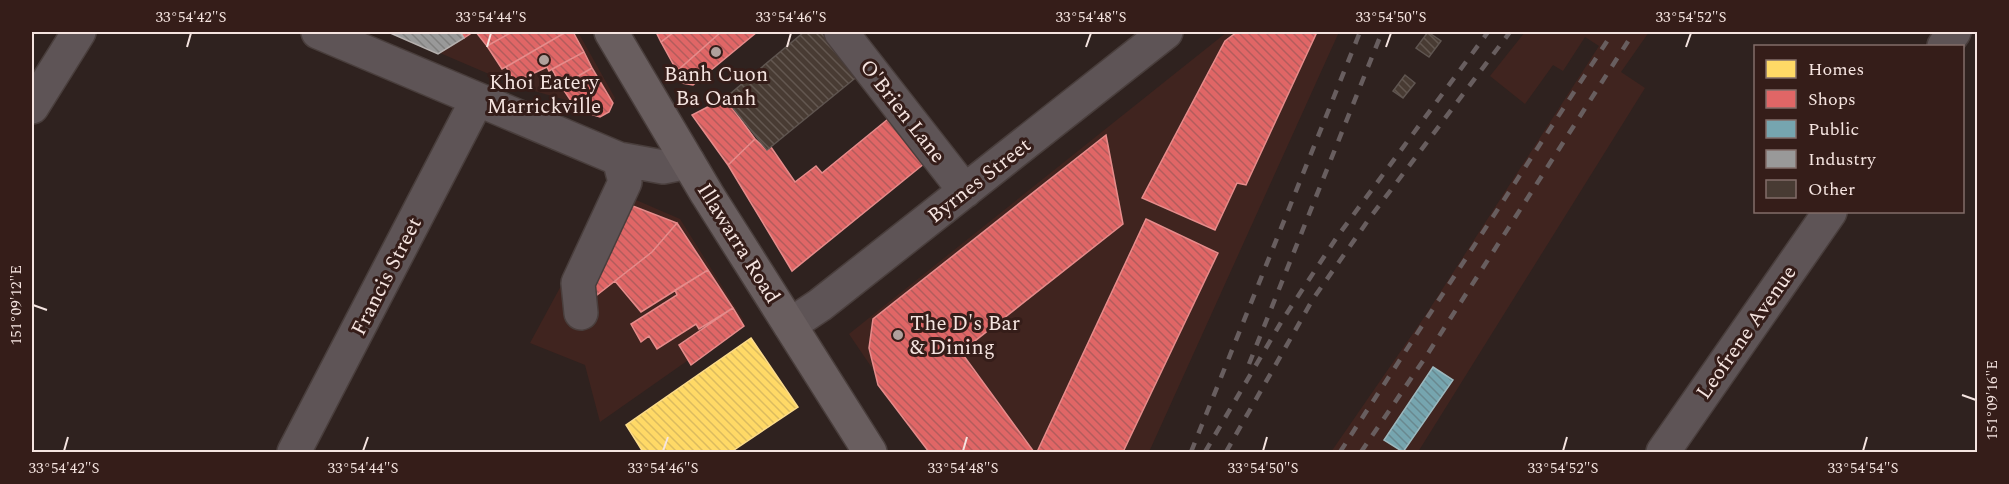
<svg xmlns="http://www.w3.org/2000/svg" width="2009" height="484" viewBox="0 0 2009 484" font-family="Spectral,serif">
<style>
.built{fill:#40241f}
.homes{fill:url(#homes-back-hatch);stroke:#fcdc8b;stroke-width:1.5}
.shops{fill:url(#shops-back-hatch);stroke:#e68c8b;stroke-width:1.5}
.public{fill:url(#public-back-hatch);stroke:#9cb8be;stroke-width:1.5}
.industry{fill:url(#industry-back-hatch);stroke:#b5b0ae;stroke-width:1.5}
.building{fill:url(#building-back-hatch);stroke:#5f5550;stroke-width:1.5}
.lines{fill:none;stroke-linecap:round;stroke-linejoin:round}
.minor-casing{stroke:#493e3c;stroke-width:36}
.major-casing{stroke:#493e3c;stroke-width:36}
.minor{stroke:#5e5456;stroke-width:33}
.major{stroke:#695e5f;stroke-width:33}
.rail{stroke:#685e5f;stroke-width:4.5;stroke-dasharray:10 10;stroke-linecap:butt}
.ticks{fill:none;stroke:#f5e4e0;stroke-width:2}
.poi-dot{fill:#b0a09c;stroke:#351d19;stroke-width:2}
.labels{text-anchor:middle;stroke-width:6;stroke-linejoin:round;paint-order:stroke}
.poi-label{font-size:21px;fill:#f5e4e0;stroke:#351d19}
.street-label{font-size:21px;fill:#f5e4e0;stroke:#351d19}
.neatline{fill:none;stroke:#f5e4e0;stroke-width:2}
.ticks-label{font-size:15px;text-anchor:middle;fill:#f5e4e0}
</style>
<defs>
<pattern id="homes-back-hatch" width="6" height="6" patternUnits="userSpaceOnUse" patternTransform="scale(1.5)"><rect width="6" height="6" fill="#ffd966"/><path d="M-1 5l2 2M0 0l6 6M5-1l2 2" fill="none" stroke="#dbbb5f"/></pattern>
<pattern id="shops-back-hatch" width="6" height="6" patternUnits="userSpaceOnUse" patternTransform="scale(1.5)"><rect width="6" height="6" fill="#e06666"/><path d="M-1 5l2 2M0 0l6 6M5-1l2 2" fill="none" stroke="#b35c5c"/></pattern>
<pattern id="public-back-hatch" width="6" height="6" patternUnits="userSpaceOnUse" patternTransform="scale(1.5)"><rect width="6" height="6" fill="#76a5af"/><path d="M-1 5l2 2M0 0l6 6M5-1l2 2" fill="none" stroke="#69888f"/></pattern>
<pattern id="industry-back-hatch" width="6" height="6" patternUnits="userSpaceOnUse" patternTransform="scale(1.5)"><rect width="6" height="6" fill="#999"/><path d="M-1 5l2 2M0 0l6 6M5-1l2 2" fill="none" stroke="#81807f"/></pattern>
<pattern id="building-back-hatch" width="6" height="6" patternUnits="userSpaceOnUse" patternTransform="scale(1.5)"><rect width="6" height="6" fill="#483b33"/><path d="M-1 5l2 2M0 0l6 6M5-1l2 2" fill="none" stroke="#635750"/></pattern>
</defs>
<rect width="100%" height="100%" fill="#2f221f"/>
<path class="built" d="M 391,32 L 578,32 L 615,98 L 613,103 L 597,109 L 517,86 Z
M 1227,32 L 1339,32 L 1149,452 L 929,452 L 849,334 Z
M 1525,32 L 1649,32 L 1621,72 L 1645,88 L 1418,452 L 1331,452 L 1425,316 L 1599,46 L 1585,37 L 1563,71 L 1553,65 L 1525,104 L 1490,76 Z
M 613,190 L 680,219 L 744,321 L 600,422 L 585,365 L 530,343 Z"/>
<path class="homes" d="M 751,338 L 798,407 L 731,452 L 643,452 L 626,425 Z"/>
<path class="shops" d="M 460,32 L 473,32 L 464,38 Z
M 476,32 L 512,32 L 487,46 Z
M 512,32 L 566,32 L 502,69 L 487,46 Z
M 566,32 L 573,32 L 584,52 L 549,71 L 547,67 L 515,82 L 506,67 Z
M 656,32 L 674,32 L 661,42 Z
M 674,32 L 721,32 L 677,71 L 661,42 Z
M 721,32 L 757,32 L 693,85 L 682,83 L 677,71 Z
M 1237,32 L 1317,32 L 1246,185 L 1237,183 L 1215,230 L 1142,198 L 1225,41 Z
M 584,52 L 592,68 L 561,86 L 552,69 Z
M 592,68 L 613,103 L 609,112 L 600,117 L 583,112 L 580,103 L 575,107 L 561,86 Z
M 725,98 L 755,139 L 728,165 L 692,115 Z
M 893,115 L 930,159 L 792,271 L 728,165 L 755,139 L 767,150 L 771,147 L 795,182 L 816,166 L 822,173 Z
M 1106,135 L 1123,224 L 961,352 L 1034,452 L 929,452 L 878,385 L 869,348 L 873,319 Z
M 625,203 L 677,223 L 652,252 L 597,295 L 592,275 Z
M 1146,219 L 1218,253 L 1123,452 L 1037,452 Z
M 677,223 L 708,270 L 641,312 L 615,281 L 652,252 Z
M 708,270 L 733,308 L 699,329 L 696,324 L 657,349 L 649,336 L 641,342 L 631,324 L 677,295 L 675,290 Z
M 733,308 L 744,326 L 691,365 L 679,345 Z"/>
<path class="public" d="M 1433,367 L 1453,380 L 1403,452 L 1384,440 Z"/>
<path class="industry" d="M 388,32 L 460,32 L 464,38 L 438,54 Z"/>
<path class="building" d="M 804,32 L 820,32 L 859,75 L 767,150 L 725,98 Z
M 1428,32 L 1441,41 L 1429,57 L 1416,48 Z
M 1405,75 L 1415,83 L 1403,98 L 1393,91 Z"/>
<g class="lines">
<g class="minor-casing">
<path id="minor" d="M 318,32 L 619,159 L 663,167 L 688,162
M 841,32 L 965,191
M 1944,46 L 1954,32
M 32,107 L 79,32
M 581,313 L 578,283 L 625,182 L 619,159
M 790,325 L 820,305 L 1166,32
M 294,452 L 477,100
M 1663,452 L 1830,212"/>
</g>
<g class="major-casing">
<path id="major" d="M 611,32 L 707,194 L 870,452"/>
</g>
<use href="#minor" class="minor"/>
<use href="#major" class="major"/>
<path class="rail" d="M 1249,364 L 1382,32
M 1191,452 L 1360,32
M 1205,452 L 1283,319 L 1337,237 L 1488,32
M 1226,452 L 1313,299 L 1369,219 L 1510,32
M 1340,452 L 1613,32
M 1361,452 L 1425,358 L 1634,32"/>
</g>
<path class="ticks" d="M 187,47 L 191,33M 487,47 L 491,33M 787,47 L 791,33M 1086,47 L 1091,33M 1386,47 L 1391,33M 1686,47 L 1691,33M 33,305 L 47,310M 1962,395 L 1976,400M 64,451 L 68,437M 363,451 L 368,437M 663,451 L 668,437M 963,451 L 967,437M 1263,451 L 1267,437M 1563,451 L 1567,437M 1863,451 L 1867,437"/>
<g class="poi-dot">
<circle cx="716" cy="52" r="6"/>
<circle cx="544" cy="60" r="6"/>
<circle cx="898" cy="335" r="6"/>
</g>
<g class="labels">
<g class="poi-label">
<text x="716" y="81">Banh Cuon<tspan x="716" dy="24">Ba Oanh</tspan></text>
<text x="544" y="89">Khoi Eatery<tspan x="544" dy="24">Marrickville</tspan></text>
<text x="910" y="330" text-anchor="start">The D's Bar<tspan x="910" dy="24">&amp; Dining</tspan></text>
</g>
<g class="street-label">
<text transform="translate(903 111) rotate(52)" y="7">O'Brien Lane</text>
<text transform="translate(979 180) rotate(-38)" y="7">Byrnes Street</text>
<text transform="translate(739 243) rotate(58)" y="7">Illawarra Road</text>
<text transform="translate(386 276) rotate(-63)" y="7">Francis Street</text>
<text transform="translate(1746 332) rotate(-55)" y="7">Leofrene Avenue</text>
</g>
</g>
<rect width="2009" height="484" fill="none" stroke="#351d19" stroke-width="66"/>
<rect x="1754" y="45" width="210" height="168" fill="#351d19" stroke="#826d69" stroke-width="1.5"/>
<rect x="1766" y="60" width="30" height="18" fill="#ffd966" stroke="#826d69" stroke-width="1.5"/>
<text x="1808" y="75" font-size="18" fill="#f5e4e0">Homes</text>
<rect x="1766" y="90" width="30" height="18" fill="#e06666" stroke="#826d69" stroke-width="1.5"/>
<text x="1808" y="105" font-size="18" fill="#f5e4e0">Shops</text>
<rect x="1766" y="120" width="30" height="18" fill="#76a5af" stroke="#826d69" stroke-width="1.5"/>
<text x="1808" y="135" font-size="18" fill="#f5e4e0">Public</text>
<rect x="1766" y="150" width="30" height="18" fill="#999999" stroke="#826d69" stroke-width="1.5"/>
<text x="1808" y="165" font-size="18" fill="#f5e4e0">Industry</text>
<rect x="1766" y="180" width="30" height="18" fill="#483b33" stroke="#826d69" stroke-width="1.5"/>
<text x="1808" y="195" font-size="18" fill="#f5e4e0">Other</text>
<rect x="33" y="33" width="1943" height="418" class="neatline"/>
<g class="ticks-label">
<text x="191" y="22">33°54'42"S</text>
<text x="491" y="22">33°54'44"S</text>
<text x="791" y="22">33°54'46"S</text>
<text x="1091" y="22">33°54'48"S</text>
<text x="1391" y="22">33°54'50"S</text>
<text x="1691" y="22">33°54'52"S</text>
<text transform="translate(16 305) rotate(-90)" y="5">151°09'12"E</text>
<text transform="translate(1992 400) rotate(-90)" y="5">151°09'16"E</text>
<text x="64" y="473">33°54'42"S</text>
<text x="363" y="473">33°54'44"S</text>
<text x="663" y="473">33°54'46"S</text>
<text x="963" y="473">33°54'48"S</text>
<text x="1263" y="473">33°54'50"S</text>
<text x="1563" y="473">33°54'52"S</text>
<text x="1863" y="473">33°54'54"S</text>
</g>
</svg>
